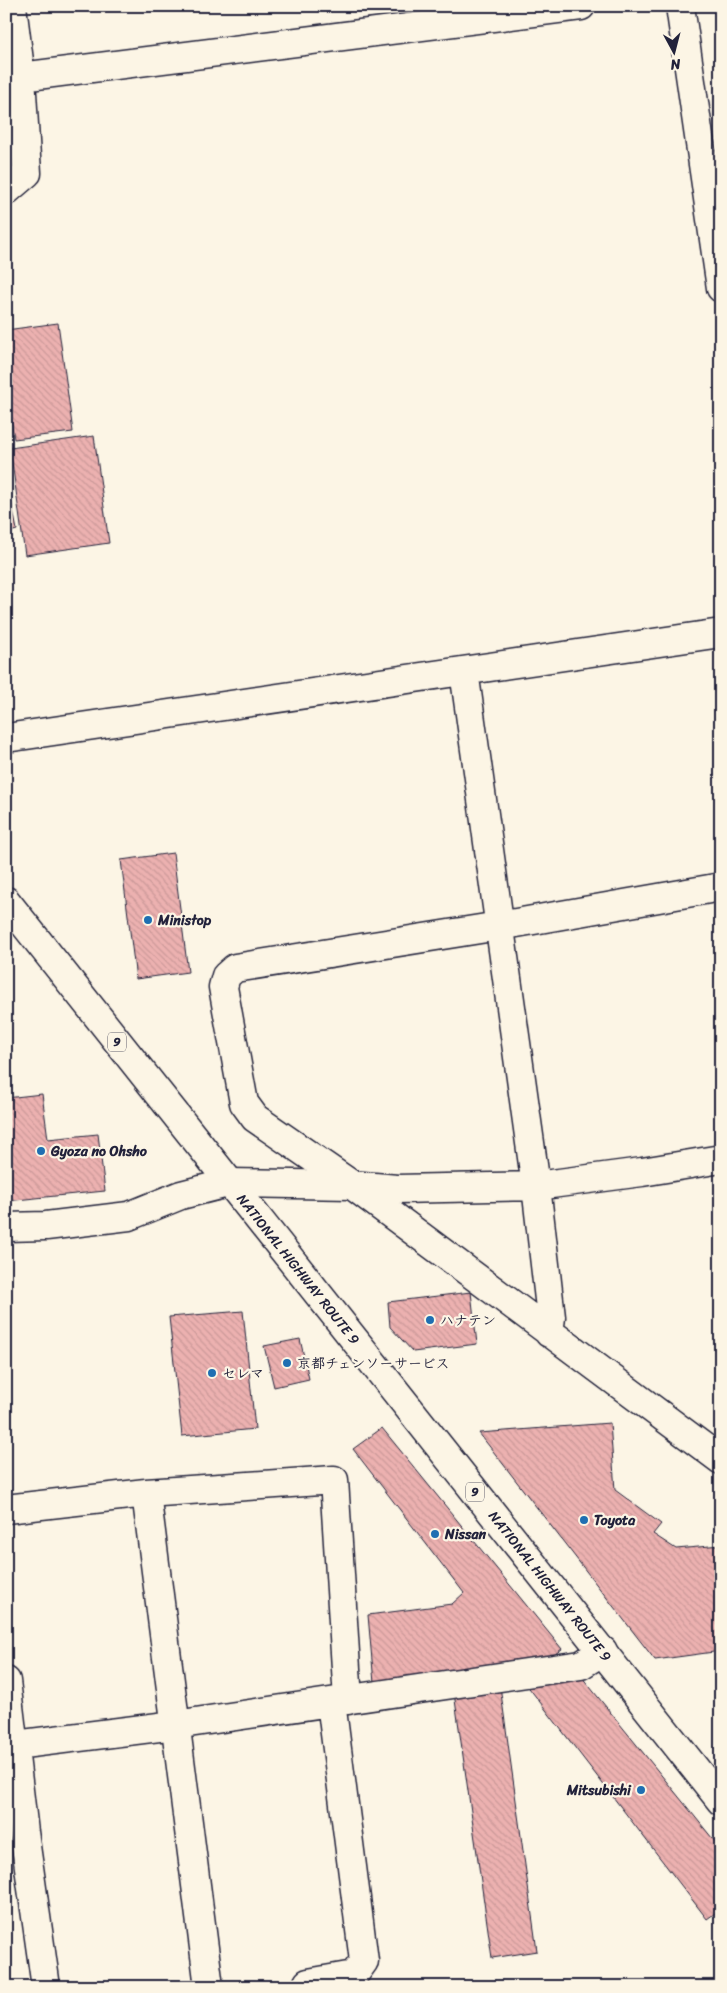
<svg xmlns="http://www.w3.org/2000/svg" width="727" height="1993" viewBox="0 0 727 1993" font-family="Sriracha,'Klee One',sans-serif">
<style>
.building{fill:url(#building-back-hatch);stroke:#22223b}
.lines{fill:none;stroke-linecap:round;stroke-linejoin:round}
.street-casing{stroke:#22223b;stroke-width:31}
.secondary-casing{stroke:#22223b;stroke-width:31}
.highway-casing{stroke:#22223b;stroke-width:31}
.street{stroke:#fcf5e5;stroke-width:28}
.secondary{stroke:#fcf5e5;stroke-width:28}
.highway{stroke:#fcf5e5;stroke-width:28}
.poi-dot{fill:#1f6fb2;stroke:#fcf5e5;stroke-width:2}
.labels{text-anchor:middle;stroke-width:4.5;stroke-linejoin:round;paint-order:stroke}
.shield{fill:#fcf5e5;stroke:#63616e;stroke-width:1}
.shield-label{font-size:12px;font-weight:bold;fill:#22223b}
.poi-label{font-size:14px;font-weight:bold;fill:#22223b;stroke:#fcf5e5;text-anchor:start}
.street-label{font-size:14px;fill:#22223b;stroke:#fcf5e5}
</style>
<defs>
<pattern id="building-back-hatch" width="6" height="6" patternUnits="userSpaceOnUse" patternTransform="scale(1.25)"><rect width="6" height="6" fill="#ecb1b0"/><path d="M-1 5l2 2M0 0l6 6M5-1l2 2" fill="none" stroke="#ca9898"/></pattern>
</defs>
<rect width="100%" height="100%" fill="#fcf5e5"/>
<filter id="ink" filterUnits="userSpaceOnUse"><feTurbulence type="fractalNoise" baseFrequency=".02" numOctaves="2"/><feDisplacementMap in="SourceGraphic" scale="10" xChannelSelector="R" yChannelSelector="G"/><feConvolveMatrix kernelMatrix="1 2 1 2 8 2 1 2 1" color-interpolation-filters="sRGB"/></filter>
<g filter="url(#ink)">
<path class="building" d="M 58,323 L 73,432 L 14,439 L 6,386 L 6,330 Z
M 94,436 L 109,543 L 25,555 L 10,448 Z
M 6,475 L 17,530 L 6,533 Z
M 173,853 L 188,972 L 136,979 L 121,860 Z
M 42,1094 L 48,1139 L 98,1134 L 105,1191 L 6,1201 L 6,1098 Z
M 471,1292 L 477,1344 L 413,1352 L 390,1327 L 388,1302 Z
M 243,1311 L 255,1429 L 182,1436 L 169,1317 Z
M 300,1339 L 309,1379 L 274,1387 L 264,1346 Z
M 610,1423 L 615,1490 L 661,1524 L 653,1534 L 676,1549 L 721,1545 L 721,1651 L 655,1660 L 479,1433 Z
M 382,1428 L 562,1649 L 548,1659 L 374,1683 L 368,1615 L 452,1604 L 464,1593 L 353,1449 Z
M 581,1676 L 721,1849 L 721,1909 L 707,1919 L 526,1684 Z
M 500,1686 L 537,1951 L 492,1958 L 454,1693 Z"/>
<g class="lines">
<g class="street-casing">
<path id="street" d="M 352,1185 L 255,1118 L 244,1103 L 223,987 L 226,976 L 235,968 L 499,926 L 721,887
M 536,1186 L 642,1172 L 721,1159
M 6,1227 L 46,1226 L 129,1216 L 181,1195 L 228,1183
M 146,1493 L 209,1987
M 6,1509 L 146,1493 L 334,1480 L 348,1700
M 6,1681 L 24,1832 L 46,1987
M 15,1745 L 175,1725 L 581,1665 L 603,1651
M 306,1987 L 308,1983 L 354,1975 L 364,1961 L 331,1702"/>
</g>
<g class="secondary-casing">
<path id="secondary" d="M 680,6 L 721,288
M 21,77 L 581,6
M 6,191 L 27,173 L 21,77 L 12,6
M 464,671 L 536,1186 L 551,1317 L 549,1333
M 6,738 L 721,633
M 228,1183 L 352,1185 L 397,1189 L 536,1186
M 352,1185 L 721,1460"/>
</g>
<g class="highway-casing">
<g id="highway">
<path id="s1" d="M 6,901 L 721,1801"/>
</g>
</g>
<use href="#street" class="street"/>
<use href="#secondary" class="secondary"/>
<use href="#highway" class="highway"/>
</g>
</g>
<g class="poi-dot">
<circle cx="148" cy="920" r="5"/>
<circle cx="41" cy="1151" r="5"/>
<circle cx="430" cy="1320" r="5"/>
<circle cx="287" cy="1363" r="5"/>
<circle cx="212" cy="1373" r="5"/>
<circle cx="584" cy="1520" r="5"/>
<circle cx="435" cy="1534" r="5"/>
<circle cx="641" cy="1790" r="5"/>
</g>
<g class="labels">
<g class="shield">
<rect x="108" y="1032.5" width="18" height="19" rx="4"/>
<rect x="466" y="1482.5" width="18" height="19" rx="4"/>
</g>
<g class="shield-label">
<text x="117" y="1046">9</text>
<text x="475" y="1496">9</text>
</g>
<g class="poi-label">
<text x="158" y="925">Ministop</text>
<text x="51" y="1156">Gyoza no Ohsho</text>
<text x="440" y="1325">ハナテン</text>
<text x="297" y="1368">京都チェンソーサービス</text>
<text x="222" y="1378">セレマ</text>
<text x="594" y="1525">Toyota</text>
<text x="445" y="1539">Nissan</text>
<text x="631" y="1795" text-anchor="end">Mitsubishi</text>
</g>
<g class="street-label">
<text dy="5" stroke="none"><textPath href="#s1" startOffset="470">NATIONAL HIGHWAY ROUTE 9</textPath></text>
<text dy="5" stroke="none"><textPath href="#s1" startOffset="875">NATIONAL HIGHWAY ROUTE 9</textPath></text>
</g>
</g>
<rect width="727" height="1993" fill="none" stroke="#fcf5e5" stroke-width="25"/>
<rect x="12" y="12" width="702" height="1968" fill="none" stroke="#22223b" stroke-width="2" filter="url(#ink)"/>
<g transform="translate(674 52) rotate(173)" stroke="#fcf5e5" stroke-width="4" paint-order="stroke">
<path d="M0-4L9 19L0 12L-9 19Z" fill="#22223b"/>
<text y="-8" font-size="14" font-weight="bold" text-anchor="middle" fill="#22223b">N</text>
</g>
</svg>
